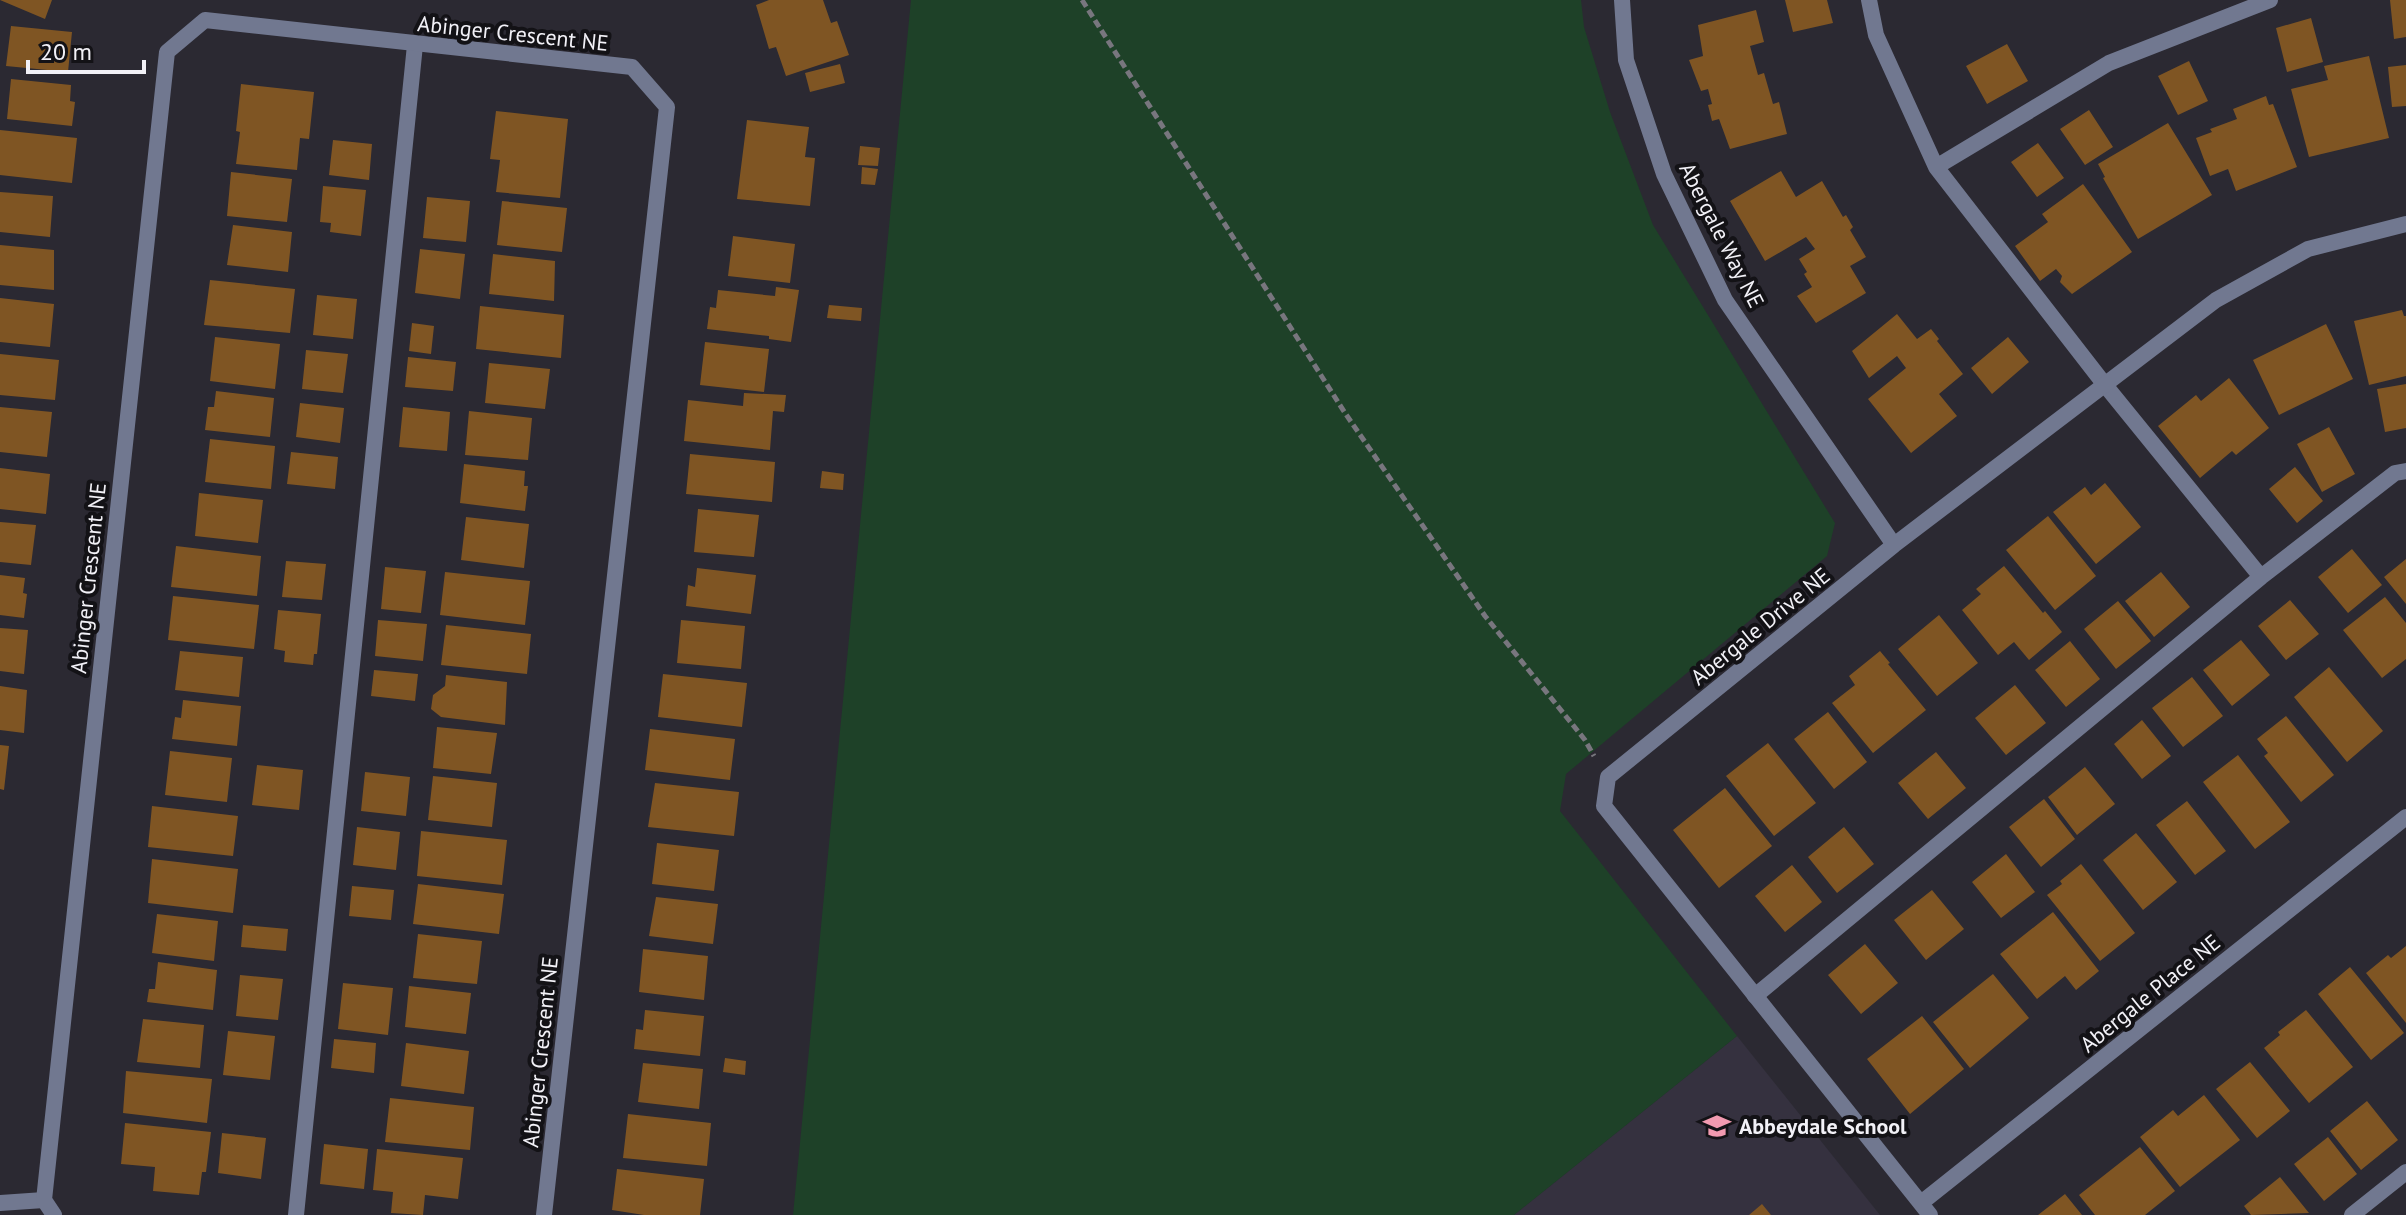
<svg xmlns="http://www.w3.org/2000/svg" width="2406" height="1215" viewBox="0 0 2406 1215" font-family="'PT Sans',sans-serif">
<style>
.built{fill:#35313f}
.green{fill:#1e4128}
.building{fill:#7f5523}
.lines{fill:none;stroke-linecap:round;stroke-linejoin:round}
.path{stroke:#78767e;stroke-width:5;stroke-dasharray:8 4;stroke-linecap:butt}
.service{stroke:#717890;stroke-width:16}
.minor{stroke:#717890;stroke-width:16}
.labels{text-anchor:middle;stroke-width:8;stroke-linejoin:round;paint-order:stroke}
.street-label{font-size:22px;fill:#f2f1f7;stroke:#131216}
.poi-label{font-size:22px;font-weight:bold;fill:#f2f1f7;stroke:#131216;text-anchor:start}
</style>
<rect width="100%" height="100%" fill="#2b2932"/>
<path class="built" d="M 1737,1036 L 1880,1215 L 1514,1215 Z"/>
<path class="green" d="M 911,0 L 1581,0 L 1584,27 L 1610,112 L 1653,225 L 1835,523 L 1827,556 L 1566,774 L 1560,811 L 1737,1036 L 1514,1215 L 793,1215 Z"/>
<path class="building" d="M 0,0 L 52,0 L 45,19 Z
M 769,0 L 823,0 L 831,23 L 837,21 L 849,55 L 786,76 L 776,47 L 769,49 L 756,5 Z
M 1785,0 L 1827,0 L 1833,23 L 1793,32 Z
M 2390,0 L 2406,0 L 2406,37 L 2394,39 Z
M 1756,10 L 1764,42 L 1750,46 L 1758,75 L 1764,73 L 1773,104 L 1779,102 L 1787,134 L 1730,149 L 1719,119 L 1712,121 L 1708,105 L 1712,104 L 1708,89 L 1701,91 L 1689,60 L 1703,56 L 1698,25 Z
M 2311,18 L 2323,62 L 2287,72 L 2276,28 Z
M 11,26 L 72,32 L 68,72 L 6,66 Z
M 2007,44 L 2028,81 L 1987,104 L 1966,66 Z
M 2369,56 L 2389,138 L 2309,157 L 2291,89 L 2328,80 L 2324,66 Z
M 2189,61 L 2208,101 L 2178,115 L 2158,76 Z
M 840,64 L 845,83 L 810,92 L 805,73 Z
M 2406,65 L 2406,106 L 2392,107 L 2388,67 Z
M 11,79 L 71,85 L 70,101 L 75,102 L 72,126 L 7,119 Z
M 241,84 L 314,92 L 309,139 L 300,138 L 297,170 L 236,164 L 240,132 L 236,131 Z
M 2266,96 L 2269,105 L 2273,104 L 2297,167 L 2236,191 L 2228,169 L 2210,176 L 2196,138 L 2212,132 L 2210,129 L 2237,119 L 2233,109 Z
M 2089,110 L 2113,147 L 2085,165 L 2060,129 Z
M 496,111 L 568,119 L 560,198 L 496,192 L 500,160 L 490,159 Z
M 747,120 L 809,127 L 805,157 L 815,158 L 810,206 L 737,199 Z
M 2168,123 L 2212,195 L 2138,239 L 2103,178 L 2105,177 L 2098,164 Z
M 0,130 L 77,138 L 72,183 L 0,175 Z
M 333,140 L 372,144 L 369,180 L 329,175 Z
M 2038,143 L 2064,178 L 2037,197 L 2011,162 Z
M 860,146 L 880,148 L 878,166 L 858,165 Z
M 862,167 L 878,169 L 875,185 L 861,184 Z
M 1781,171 L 1796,197 L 1822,181 L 1843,217 L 1846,215 L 1853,227 L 1850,230 L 1866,257 L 1850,266 L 1866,293 L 1816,323 L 1797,296 L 1812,287 L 1804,274 L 1807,272 L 1799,259 L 1815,249 L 1806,237 L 1765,261 L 1730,201 Z
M 231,172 L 292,179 L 287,222 L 227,216 Z
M 2083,184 L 2132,252 L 2072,294 L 2060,282 L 2062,276 L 2056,269 L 2040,281 L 2015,246 L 2048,222 L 2042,214 Z
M 323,186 L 366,190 L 361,236 L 330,232 L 331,223 L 320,222 Z
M 0,192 L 53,196 L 50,237 L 0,232 Z
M 427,197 L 470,201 L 466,242 L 423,238 Z
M 502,201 L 567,208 L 562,252 L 497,245 Z
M 233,225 L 292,232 L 288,272 L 227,265 Z
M 733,236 L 795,244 L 790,283 L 728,276 Z
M 0,245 L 54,250 L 54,290 L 0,285 Z
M 420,249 L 465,254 L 460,299 L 415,293 Z
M 493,254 L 555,261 L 554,301 L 489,294 Z
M 210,280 L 295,289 L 290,333 L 204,325 Z
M 776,287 L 799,290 L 791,342 L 769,339 L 769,336 L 707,329 L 710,307 L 716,308 L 718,290 L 775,296 Z
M 317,295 L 357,299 L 353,339 L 313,335 Z
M 0,298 L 54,304 L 50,347 L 0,342 Z
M 829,305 L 862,308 L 861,321 L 827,318 Z
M 480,306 L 564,315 L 561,358 L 476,349 Z
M 2402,310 L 2404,316 L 2406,316 L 2406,376 L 2369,385 L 2354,321 Z
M 1897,314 L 1917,339 L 1931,329 L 1939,339 L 1937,341 L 1963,374 L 1939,394 L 1957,416 L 1911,453 L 1868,399 L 1906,368 L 1897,356 L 1869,378 L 1852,351 Z
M 412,323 L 434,326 L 431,354 L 409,351 Z
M 2326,324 L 2353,379 L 2279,415 L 2253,360 Z
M 215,337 L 280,344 L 275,389 L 210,381 Z
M 2008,337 L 2029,362 L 1992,394 L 1971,368 Z
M 705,342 L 769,349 L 764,392 L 700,385 Z
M 306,350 L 348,354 L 343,393 L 302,389 Z
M 0,354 L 59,360 L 55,400 L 0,395 Z
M 408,357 L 456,362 L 453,391 L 405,387 Z
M 489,363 L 550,369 L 545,409 L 485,403 Z
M 2229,378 L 2269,428 L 2236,455 L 2232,451 L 2200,478 L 2158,426 L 2196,395 L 2201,401 Z
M 2406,384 L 2406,428 L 2385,432 L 2377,389 Z
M 216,391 L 274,398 L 270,437 L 205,430 L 208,407 L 214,407 Z
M 744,393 L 786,395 L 784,412 L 773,411 L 770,450 L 684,441 L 688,400 L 743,406 Z
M 300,403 L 344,408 L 340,443 L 296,437 Z
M 0,407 L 52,412 L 47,457 L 0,452 Z
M 403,407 L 450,412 L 447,451 L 399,447 Z
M 469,411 L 532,418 L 528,460 L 465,455 Z
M 2329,427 L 2355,474 L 2322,492 L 2297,444 Z
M 210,439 L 275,446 L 271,489 L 205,482 Z
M 291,452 L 338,457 L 335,489 L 287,484 Z
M 690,454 L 775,462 L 772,502 L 686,494 Z
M 464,464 L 525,471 L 524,486 L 528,486 L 525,511 L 460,503 Z
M 2295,467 L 2323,501 L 2297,523 L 2269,489 Z
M 0,468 L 50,474 L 46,514 L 0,509 Z
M 822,471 L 844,474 L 843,490 L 820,488 Z
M 2105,483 L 2141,527 L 2096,564 L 2053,512 L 2085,487 L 2091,495 Z
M 199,493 L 263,500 L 258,543 L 195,536 Z
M 698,509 L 759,515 L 754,557 L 694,552 Z
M 2048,516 L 2096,576 L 2055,610 L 2006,550 Z
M 466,517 L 529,524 L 524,568 L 461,560 Z
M 0,522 L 36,525 L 31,565 L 0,562 Z
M 176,546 L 261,556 L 257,596 L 171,587 Z
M 2352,549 L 2382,585 L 2348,613 L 2318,577 Z
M 2406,559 L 2406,604 L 2384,577 Z
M 286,561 L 326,564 L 322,600 L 282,597 Z
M 2004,566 L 2043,613 L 2045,611 L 2062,632 L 2029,660 L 2014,642 L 1998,655 L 1962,610 L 1981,594 L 1976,589 Z
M 385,567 L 426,571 L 421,613 L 381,609 Z
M 697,568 L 756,575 L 751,614 L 686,606 L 688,585 L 695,587 Z
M 445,572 L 530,581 L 525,625 L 440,615 Z
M 2161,572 L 2190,607 L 2154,637 L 2125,601 Z
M 0,575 L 25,578 L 23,593 L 27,594 L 24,618 L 0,615 Z
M 173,596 L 259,605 L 254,649 L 168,640 Z
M 2385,597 L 2406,623 L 2406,659 L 2382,678 L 2343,630 Z
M 2290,600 L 2319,634 L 2286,660 L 2258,626 Z
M 2118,601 L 2151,641 L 2116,669 L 2084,629 Z
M 278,610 L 321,614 L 317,654 L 314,654 L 313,665 L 284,662 L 285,651 L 274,649 Z
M 1939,615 L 1978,663 L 1937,696 L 1898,649 Z
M 378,620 L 427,624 L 423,661 L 375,656 Z
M 681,620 L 745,626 L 741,669 L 677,663 Z
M 446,625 L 531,634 L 527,674 L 441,665 Z
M 0,628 L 28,630 L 24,674 L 0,671 Z
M 2241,640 L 2270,675 L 2232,706 L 2203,670 Z
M 2070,641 L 2100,679 L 2066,707 L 2035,670 Z
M 180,651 L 243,657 L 239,697 L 175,690 Z
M 1880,651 L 1890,663 L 1888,664 L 1926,710 L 1873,753 L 1832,703 L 1855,685 L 1849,676 Z
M 2329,667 L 2383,731 L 2347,762 L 2294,697 Z
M 374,670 L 418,674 L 415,701 L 371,696 Z
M 663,674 L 747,683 L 742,727 L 658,717 Z
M 446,675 L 507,682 L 505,725 L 441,717 L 431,709 L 433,695 L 445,686 Z
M 2192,677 L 2223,716 L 2183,747 L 2152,708 Z
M 2015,685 L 2046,723 L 2006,755 L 1975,718 Z
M 0,686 L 27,690 L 24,733 L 0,730 Z
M 183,700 L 241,706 L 237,746 L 172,739 L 175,717 L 181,718 Z
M 1828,712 L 1867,762 L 1834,789 L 1794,739 Z
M 2286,716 L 2334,775 L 2301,802 L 2264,756 L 2268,753 L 2257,739 Z
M 2142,720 L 2171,756 L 2142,779 L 2114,744 Z
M 437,727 L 497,733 L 491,774 L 433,768 Z
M 650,729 L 735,739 L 730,780 L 645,770 Z
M 1768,743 L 1816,803 L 1774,836 L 1726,776 Z
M 0,745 L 9,746 L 4,790 L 0,789 Z
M 170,751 L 232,758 L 227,802 L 165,795 Z
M 1936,752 L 1966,788 L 1928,819 L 1898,783 Z
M 2238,755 L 2290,822 L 2255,849 L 2203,782 Z
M 257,765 L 303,770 L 299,810 L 252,805 Z
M 2085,767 L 2115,804 L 2077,835 L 2048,797 Z
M 365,772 L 410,777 L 406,816 L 361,811 Z
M 433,776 L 497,783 L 492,827 L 428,820 Z
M 655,783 L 739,792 L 734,836 L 648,827 Z
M 1725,788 L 1772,846 L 1719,888 L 1673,830 Z
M 2044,799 L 2075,839 L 2041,867 L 2009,827 Z
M 2187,801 L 2226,851 L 2195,875 L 2156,825 Z
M 152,806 L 238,816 L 233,856 L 148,847 Z
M 357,827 L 400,832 L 396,870 L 353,865 Z
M 1844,827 L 1874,864 L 1837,893 L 1808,857 Z
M 421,831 L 507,840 L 502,885 L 417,876 Z
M 2136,833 L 2177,882 L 2143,910 L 2103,860 Z
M 657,843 L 719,850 L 714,891 L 652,884 Z
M 2006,854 L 2035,892 L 2001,918 L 1972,882 Z
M 152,859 L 238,869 L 233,913 L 148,903 Z
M 2081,864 L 2135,933 L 2100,961 L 2047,895 L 2062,884 L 2060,881 Z
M 1792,865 L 1822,902 L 1785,932 L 1755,896 Z
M 418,884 L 504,894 L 499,934 L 413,924 Z
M 352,886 L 394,890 L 391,920 L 349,916 Z
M 1932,890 L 1964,929 L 1926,960 L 1894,920 Z
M 656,897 L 718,904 L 713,944 L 649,936 Z
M 2053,912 L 2099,971 L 2076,990 L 2065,976 L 2037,999 L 2000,954 Z
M 157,914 L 218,921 L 214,961 L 152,953 Z
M 243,925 L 288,929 L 286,951 L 241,947 Z
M 418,934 L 482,941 L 477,984 L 413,978 Z
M 1865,944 L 1898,983 L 1861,1014 L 1828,975 Z
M 2406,946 L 2406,1023 L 2366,973 L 2388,955 L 2391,958 Z
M 643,949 L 708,956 L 704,1000 L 639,992 Z
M 158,962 L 217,970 L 213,1010 L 147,1002 L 149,989 L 155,989 Z
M 2350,967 L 2404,1033 L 2371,1060 L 2318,994 Z
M 1993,974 L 2029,1018 L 1970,1068 L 1933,1022 Z
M 240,975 L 283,979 L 278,1020 L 236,1016 Z
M 343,983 L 393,988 L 388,1035 L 338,1029 Z
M 409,986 L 471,993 L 466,1034 L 405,1027 Z
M 645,1010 L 704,1016 L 700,1056 L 634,1049 L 636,1029 L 643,1030 Z
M 2306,1010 L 2353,1067 L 2309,1103 L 2264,1048 L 2280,1035 L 2278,1032 Z
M 1922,1016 L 1964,1069 L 1910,1114 L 1867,1059 Z
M 143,1019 L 204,1025 L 200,1068 L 137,1062 Z
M 228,1031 L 275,1036 L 270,1080 L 223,1075 Z
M 334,1039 L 376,1043 L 374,1073 L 331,1068 Z
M 406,1043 L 469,1051 L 464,1094 L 401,1086 Z
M 725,1058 L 746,1061 L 745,1075 L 723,1072 Z
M 2250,1062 L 2290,1111 L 2257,1138 L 2216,1089 Z
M 643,1063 L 703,1069 L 699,1109 L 638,1102 Z
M 126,1071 L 212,1079 L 207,1123 L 123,1113 Z
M 2204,1095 L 2240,1140 L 2180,1187 L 2140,1137 L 2173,1110 L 2178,1116 Z
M 390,1098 L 474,1107 L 470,1150 L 385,1142 Z
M 2367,1101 L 2398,1140 L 2361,1170 L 2330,1131 Z
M 628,1114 L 711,1123 L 707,1166 L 623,1158 Z
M 125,1123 L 211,1132 L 206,1172 L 202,1172 L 199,1195 L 153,1191 L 155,1167 L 121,1164 Z
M 222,1133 L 266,1138 L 261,1179 L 218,1173 Z
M 2328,1137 L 2357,1174 L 2324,1201 L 2294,1164 Z
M 324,1144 L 368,1149 L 364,1189 L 320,1184 Z
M 2140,1147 L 2175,1191 L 2145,1215 L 2095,1215 L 2079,1195 Z
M 377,1149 L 463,1158 L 458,1199 L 425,1195 L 423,1215 L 391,1213 L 393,1192 L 373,1190 Z
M 617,1169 L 704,1179 L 700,1215 L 644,1215 L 612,1210 Z
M 2280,1177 L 2309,1213 L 2251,1215 L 2244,1206 Z
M 2065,1194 L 2082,1215 L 2038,1215 Z
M 1762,1204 L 1771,1215 L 1749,1215 Z"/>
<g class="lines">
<path class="path" d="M 1082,0 L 1345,413 L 1485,616 L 1585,740 L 1594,756"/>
<path class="service" d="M 1936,167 L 2109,63 L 2270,0
M 2261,577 L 2395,473 L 2406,471
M 1755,996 L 2261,577 L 2105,385 L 1936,167 L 1876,35 L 1869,0
M 0,1203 L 44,1200
M 296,1215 L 415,45
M 2352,1215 L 2406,1172"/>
<path class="minor" d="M 1622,0 L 1626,60 L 1664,174 L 1725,300 L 1894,545
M 1921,1203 L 2406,817
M 54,1215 L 44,1200 L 167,52 L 205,20 L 632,67 L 667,107 L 544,1215
M 1930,1215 L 1604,806 L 1608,777 L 1894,545 L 2216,300 L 2308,249 L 2406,224"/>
</g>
<defs>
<g id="school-bare" transform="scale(2.16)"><path d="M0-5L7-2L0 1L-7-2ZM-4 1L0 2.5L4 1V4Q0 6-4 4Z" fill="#f29ab0" stroke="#131216" stroke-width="2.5" paint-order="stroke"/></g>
</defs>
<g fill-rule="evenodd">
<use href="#school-bare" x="1717" y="1126"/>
</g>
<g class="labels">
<g class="street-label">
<text transform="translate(513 33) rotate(6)" y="8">Abinger Crescent NE</text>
<text transform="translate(1722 235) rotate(63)" y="8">Abergale Way NE</text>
<text transform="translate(88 578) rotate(-84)" y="8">Abinger Crescent NE</text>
<text transform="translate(1760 626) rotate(-39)" y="8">Abergale Drive NE</text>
<text transform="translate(2150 993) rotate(-39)" y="8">Abergale Place NE</text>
<text transform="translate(540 1052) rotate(-84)" y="8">Abinger Crescent NE</text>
</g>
<g class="poi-label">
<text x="1739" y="1134">Abbeydale School</text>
</g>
</g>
<path d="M28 60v12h116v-12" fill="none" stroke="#f2f1f7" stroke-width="4"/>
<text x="40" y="60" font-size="24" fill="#f2f1f7" stroke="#131216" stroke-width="6" paint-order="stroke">20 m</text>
</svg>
